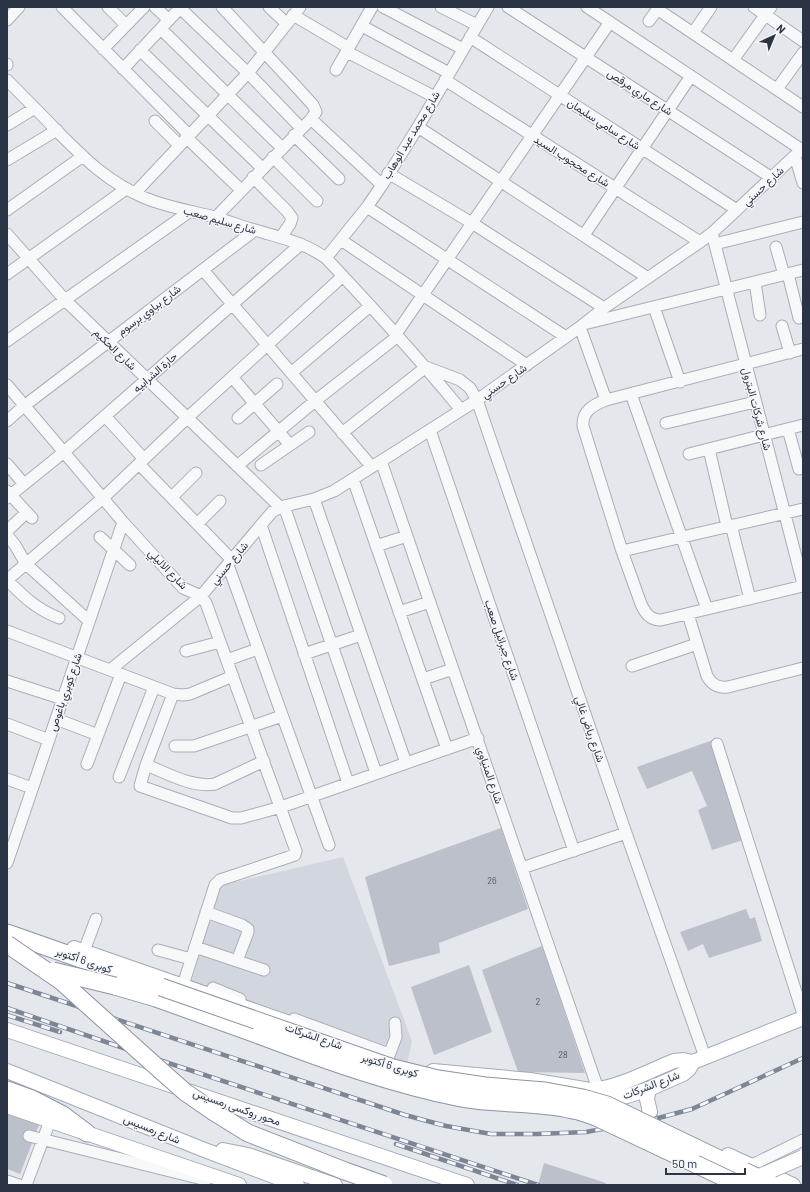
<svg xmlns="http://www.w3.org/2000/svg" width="810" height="1192" viewBox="0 0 810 1192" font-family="Barlow,Vazirmatn,sans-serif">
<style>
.built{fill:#d2d6de}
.building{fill:#bbc0ca}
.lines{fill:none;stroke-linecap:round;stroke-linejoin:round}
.minor-casing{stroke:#a9aeb7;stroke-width:13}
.major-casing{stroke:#a3abb8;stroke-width:16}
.highway-casing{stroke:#8b94a3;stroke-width:19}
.minor{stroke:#f7f8fa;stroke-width:11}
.major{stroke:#fff;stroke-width:14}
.highway{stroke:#fff;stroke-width:17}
.rail-casing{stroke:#7d8696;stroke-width:4.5}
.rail{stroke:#f4f6f9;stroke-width:3;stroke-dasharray:9;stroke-linecap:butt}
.major-bridge-casing{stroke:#a3abb8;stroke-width:16;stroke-linecap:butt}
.highway-bridge-casing{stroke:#8b94a3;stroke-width:19;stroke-linecap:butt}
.major-bridge{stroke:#fff;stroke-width:14}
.highway-bridge{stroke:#fff;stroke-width:17}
.labels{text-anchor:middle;stroke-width:3;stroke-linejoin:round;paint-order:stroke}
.number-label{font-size:9px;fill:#4f5766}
.street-label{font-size:11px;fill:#2b3445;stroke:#f4f6f9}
</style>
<rect width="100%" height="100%" fill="#e4e7ec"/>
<path class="built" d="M 343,857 L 412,1041 L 405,1074 L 187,998 L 218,886 Z"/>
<path class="building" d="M 713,740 L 743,840 L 712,850 L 698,810 L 707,806 L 692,771 L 647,789 L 637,767 Z
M 501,828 L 528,909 L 439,943 L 440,953 L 389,966 L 365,877 Z
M 746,909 L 750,919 L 755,917 L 762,941 L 709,958 L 703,944 L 688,951 L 680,932 Z
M 542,946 L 585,1073 L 518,1072 L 482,970 Z
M 469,965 L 492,1032 L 434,1055 L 411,987 Z
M 7,1114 L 39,1125 L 20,1174 L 7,1169 Z
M 544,1163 L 606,1183 L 605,1185 L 538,1185 Z"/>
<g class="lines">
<g class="minor-casing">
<path id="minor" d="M 62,7 L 189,135
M 108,7 L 126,25
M 155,7 L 169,20
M 269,7 L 287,24
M 383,7 L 463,49
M 441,7 L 477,25
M 508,7 L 772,178
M 587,7 L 802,150
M 754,7 L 803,41
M 180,8 L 248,73 L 301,128
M 657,9 L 803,107
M 293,15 L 349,48
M 7,20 L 19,7
M 649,21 L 659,7
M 362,26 L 449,73
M 161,29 L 282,148
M 693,33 L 711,7
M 470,37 L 737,210
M 103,49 L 144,7
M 140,50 L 262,168
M 347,52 L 435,97
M 733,60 L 771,7
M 7,64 L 7,65
M 123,69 L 181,7
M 336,70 L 372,7
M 7,80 C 23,96 40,113 56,130 C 85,159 106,181 145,198 C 167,207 191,211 215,217 C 229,221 242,227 255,230 C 281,238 303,242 326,258 C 372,307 418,357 461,410
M 445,80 L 700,242
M 777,89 L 803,53
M 311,119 L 382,185
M 155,121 L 179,145
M 7,125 L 35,108
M 418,127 L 648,278
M 294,135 L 339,179
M 186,137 L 241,190
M 795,156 L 803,183
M 273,157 L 317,201
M 7,160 L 57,130
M 388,173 L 472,223 L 604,308
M 253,177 L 287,211 L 292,218 L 290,224 L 281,237
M 135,193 L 248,73 L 300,7
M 367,207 L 566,337
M 7,210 L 83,156
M 216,217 L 311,119 L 316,112 L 313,105 L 292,82 L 222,7
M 712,233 L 803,584
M 7,234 L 65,300 L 280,507
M 584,235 L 691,76
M 341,240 L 527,365
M 715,244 L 803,222
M 776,247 L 784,275
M 326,258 L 367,207 L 382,185 L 418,127 L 488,7
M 203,270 L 372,467
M 7,274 L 126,189
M 788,274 L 799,318
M 755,282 L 760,315
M 654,307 L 680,382
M 588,323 L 803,270
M 782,326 L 790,353
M 580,327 L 606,400 L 803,349
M 396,334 L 610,22
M 7,341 L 189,212
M 291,373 L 370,306
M 232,377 L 290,445
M 7,385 L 123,522 L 183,588 L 201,596 L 206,603 L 296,851 L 295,855 L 220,880 L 215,885 L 183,985
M 631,394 L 707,609
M 606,400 C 593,405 582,411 583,426 L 622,551 L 641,604 C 645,613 650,620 661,620 L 803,586
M 105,416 L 144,459
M 238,418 L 277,384
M 7,421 L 24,406 L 255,230
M 666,423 L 755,402
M 788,429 L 799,469
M 430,430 L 574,851
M 342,433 L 426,367 L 460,380 L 470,388 L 477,400 L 626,833 L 705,1057
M 709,449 L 727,526
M 689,454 L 803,425
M 381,461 L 598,1089
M 7,464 L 24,484
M 139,464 L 232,560
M 261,465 L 309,432
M 237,466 L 315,401 L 398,336
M 353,479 L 447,749
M 7,491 L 32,518
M 172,497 L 196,473
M 7,498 L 64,452 L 301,244
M 314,499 L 406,763
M 284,506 L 376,773
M 197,524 L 220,501
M 261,525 L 348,783
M 731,525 L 750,599
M 7,531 L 26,513
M 7,535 L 15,545 L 26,564 L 89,621
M 100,537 L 130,565
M 376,546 L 407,536
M 622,551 L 803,509
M 228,565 L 329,845
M 399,612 L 430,602
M 688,614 L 707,676 C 712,685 718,688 728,687 L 803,668
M 59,618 C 36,609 24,597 7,580 L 103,498 L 187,418 L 343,276
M 7,631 L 173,694 L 183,695 L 190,694 L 233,676
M 186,651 L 220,642
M 304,654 L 361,635
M 227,660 L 258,649
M 632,666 L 697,644
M 110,670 L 201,596 L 272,512 L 280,507 L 314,499 L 334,491 L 477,400 L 580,327 L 604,308 L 700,242 L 712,233 L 803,148
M 423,679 L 453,669
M 7,681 L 63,699
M 173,694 L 146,765 L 140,786 L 232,818 L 241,818 L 281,807 L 478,738
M 56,719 L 98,735
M 7,724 L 49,740
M 717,744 L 803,1014
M 175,746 L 194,746 L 282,716
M 87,764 L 121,674
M 146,765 C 167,773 192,788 215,784 L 264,761
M 119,777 L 154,687
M 7,779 L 32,788
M 7,863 L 123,522
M 522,868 L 626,833
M 206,912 L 242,925 L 248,929 L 248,932 L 237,961
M 195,947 L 264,970
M 158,950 L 191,959
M 84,951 L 96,919
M 213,988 L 240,999
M 294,1019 L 389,1054
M 388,1058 L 396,1037 L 395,1023
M 29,1136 L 206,1180
M 755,1171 L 752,1165 L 803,1140
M 7,1181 L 19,1185
M 26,1185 L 50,1121"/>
</g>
<g class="major-casing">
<path id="major" d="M 74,948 L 301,1027
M 7,1030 L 467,1185
M 7,1071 L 202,1149 L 297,1185
M 433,1071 L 530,1080 L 590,1090 C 616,1089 649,1071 674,1061 L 683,1060 L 693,1062 L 803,1018
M 596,1098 L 609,1099 L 616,1099 L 627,1096 L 649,1089 L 683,1074 L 689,1069 L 693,1062
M 7,1106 L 239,1185
M 646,1117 L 650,1112 L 647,1099 L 649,1089
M 223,1150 L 248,1155 L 335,1185
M 728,1155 L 793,1185"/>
</g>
<g class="highway-casing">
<path id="highway" d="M 7,933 L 161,987
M 115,986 L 156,998 L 259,1035
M 7,1090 L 32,1099 L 63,1115 L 87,1133
M 696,1148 L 744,1171"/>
</g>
<use href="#minor" class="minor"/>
<use href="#major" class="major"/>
<use href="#highway" class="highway"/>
<g class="rail-casing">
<path id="rail" d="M 7,983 L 405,1115 L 446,1126 L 491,1134 L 538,1134 L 586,1132 L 651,1120 L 692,1109 L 803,1058
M 7,1008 L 138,1053 L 538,1185
M 7,1015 L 60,1032
M 396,1144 L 517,1185"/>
</g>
<use href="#rail" class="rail"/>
<g class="major-bridge-casing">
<path id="major-bridge" d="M 750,1180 L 803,1157"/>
</g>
<g class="highway-bridge-casing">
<path id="highway-bridge" d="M 7,944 L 61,981 L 159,1069 L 185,1092 L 214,1112 L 248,1133 L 345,1171 L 384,1185
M 53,971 L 115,986
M 161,987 L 393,1068 L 438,1079 L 485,1086 L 545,1091 L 583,1098 L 607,1105 L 696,1148
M 259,1035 C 325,1060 392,1084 461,1098 C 498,1105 536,1101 573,1110 C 581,1111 588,1114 596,1117 L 740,1185
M 744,1171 L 773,1185"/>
</g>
<use href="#major-bridge" class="major-bridge"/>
<use href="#highway-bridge" class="highway-bridge"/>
</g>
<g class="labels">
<g class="number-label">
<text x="492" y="884">26</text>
<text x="538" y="1005">2</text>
<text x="563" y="1058">28</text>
</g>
<g class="street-label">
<text transform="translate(640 92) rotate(33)" y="4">شارع ماري مرقص</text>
<text transform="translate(604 124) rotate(33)" y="4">شارع سامي سليمان</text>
<text transform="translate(411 135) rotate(-59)" y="4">شارع محمد عبد الوهاب</text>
<text transform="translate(572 161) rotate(32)" y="4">شارع محجوب السيد</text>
<text transform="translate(763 186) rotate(-43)" y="4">شارع حسني</text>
<text transform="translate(220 220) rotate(16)" y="4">شارع سليم صعب</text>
<text transform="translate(149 310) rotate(-37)" y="4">شارع بباوي برسوم</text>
<text transform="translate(115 349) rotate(44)" y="4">شارع الحكيم</text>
<text transform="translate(155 372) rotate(-41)" y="4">حارة الشرابيه</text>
<text transform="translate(504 381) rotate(-35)" y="4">شارع حسني</text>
<text transform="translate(757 409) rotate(75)" y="4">شارع شركات البترول</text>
<text transform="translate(229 563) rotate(-50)" y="4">شارع حسني</text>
<text transform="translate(168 569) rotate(46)" y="4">شارع الاليلي</text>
<text transform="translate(502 640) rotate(71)" y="4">شارع جبرائيل صعب</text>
<text transform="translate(65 692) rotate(-71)" y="4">شارع كوبري باغوص</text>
<text transform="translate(590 729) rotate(71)" y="4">شارع رياض غالي</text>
<text transform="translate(490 775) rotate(71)" y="4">شارع المنياوي</text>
<text transform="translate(84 960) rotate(19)" y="4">كوبرى 6 أكتوبر</text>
<text transform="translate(314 1036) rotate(19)" y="4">شارع الشركات</text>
<text transform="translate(390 1065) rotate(17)" y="4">كوبرى 6 أكتوبر</text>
<text transform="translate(651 1085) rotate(-21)" y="4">شارع الشركات</text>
<text transform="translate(237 1107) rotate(19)" y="4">محور روكسى رمسيس</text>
<text transform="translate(152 1129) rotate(22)" y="4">شارع رمسيس</text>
</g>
</g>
<rect width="810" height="1192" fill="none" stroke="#2b3445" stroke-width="16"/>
<g transform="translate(774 36) rotate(44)" stroke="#f4f6f9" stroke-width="3" paint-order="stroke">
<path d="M0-3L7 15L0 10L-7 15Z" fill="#2b3445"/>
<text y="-6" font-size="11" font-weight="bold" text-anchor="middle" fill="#2b3445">N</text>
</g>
<path d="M666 1168v6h79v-6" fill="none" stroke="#2b3445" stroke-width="2"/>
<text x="672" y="1168" font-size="12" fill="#2b3445" stroke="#f4f6f9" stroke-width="3" paint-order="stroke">50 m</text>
</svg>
